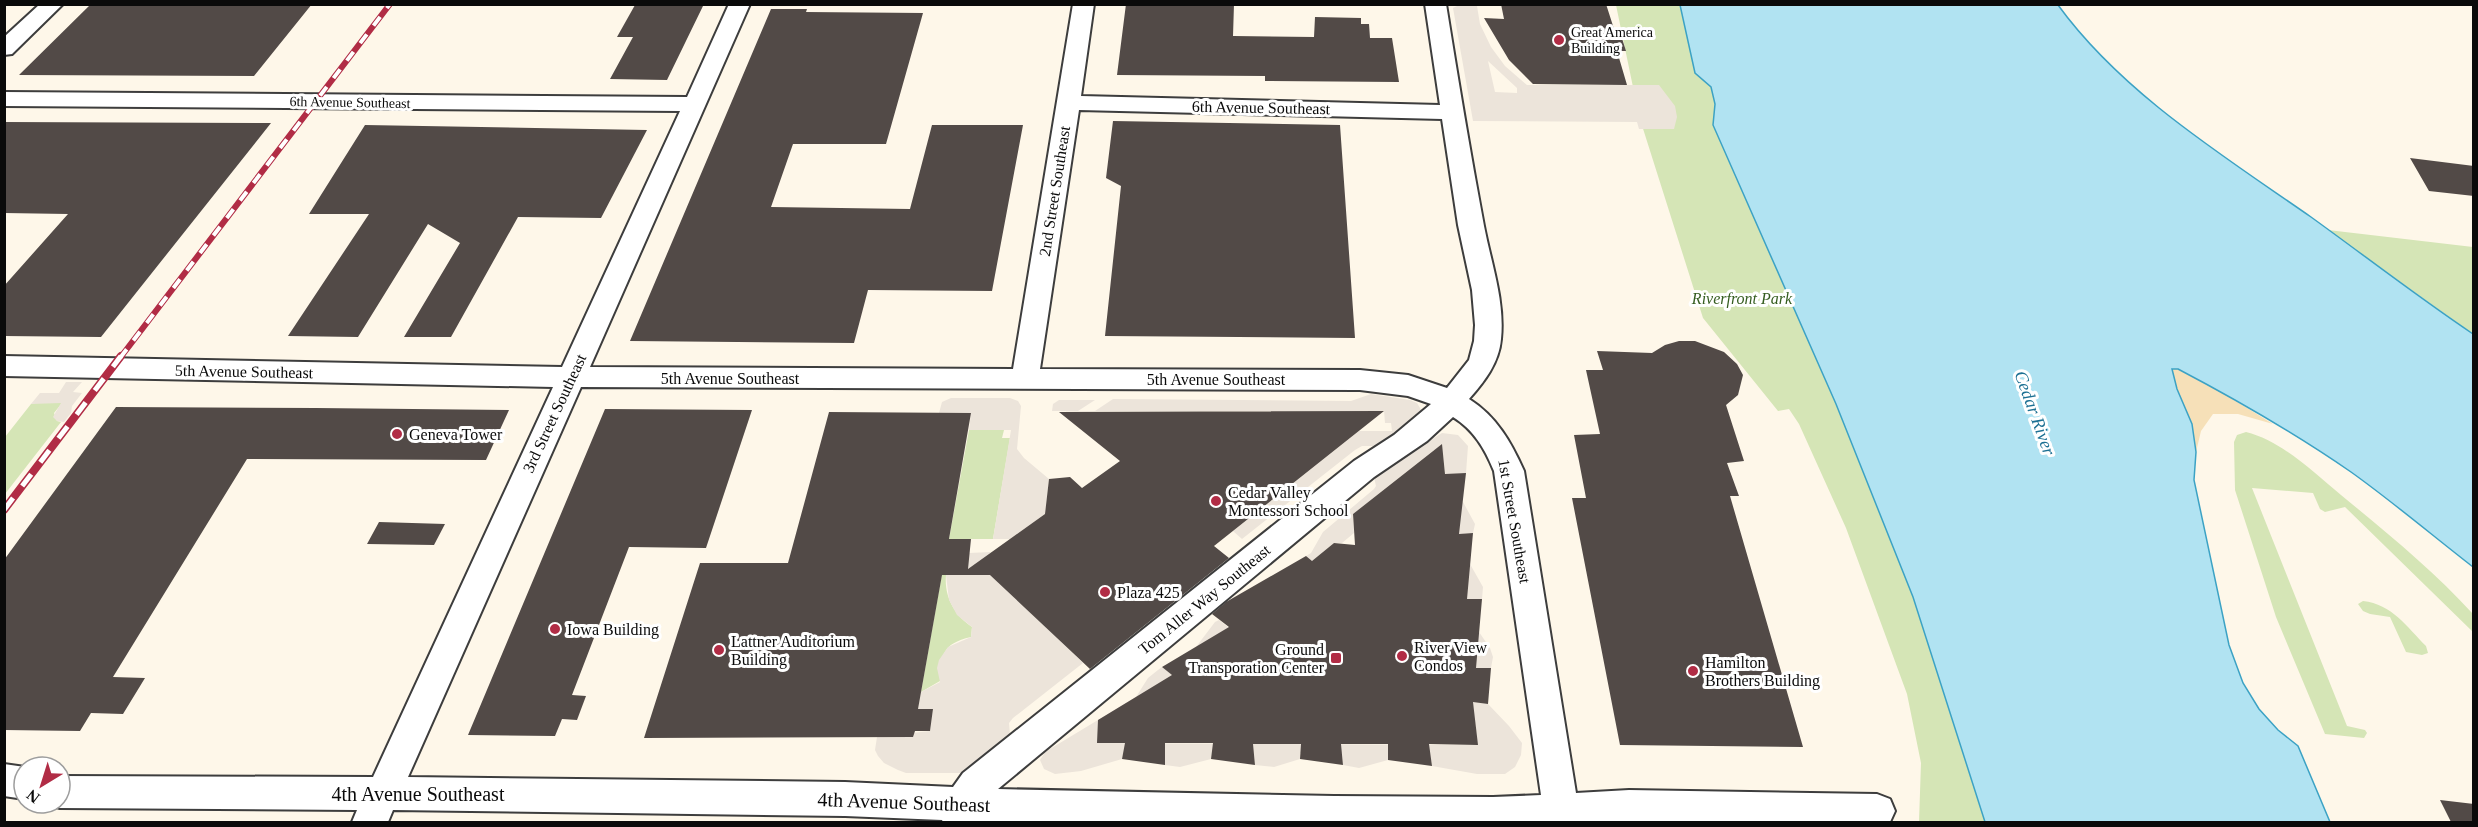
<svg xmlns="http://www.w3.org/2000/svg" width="2478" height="827" viewBox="0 0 2478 827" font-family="Georgia,serif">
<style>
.green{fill:#d5e5b6}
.sand{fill:#f6e0b8}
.plaza{fill:#ece4da;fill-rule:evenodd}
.water{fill:#b1e3f2;stroke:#3ca2c4;stroke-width:1.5}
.building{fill:#524a47}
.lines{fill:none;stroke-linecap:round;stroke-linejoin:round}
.minor-casing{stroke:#3d3d3d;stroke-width:4}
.minor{fill:#fff;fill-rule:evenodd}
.rail-far1-casing{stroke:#b12c45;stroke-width:6}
.rail-casing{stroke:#b12c45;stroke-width:8}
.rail-far1{stroke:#fff;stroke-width:4;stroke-dasharray:11;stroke-linecap:butt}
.rail{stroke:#fff;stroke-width:5;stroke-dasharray:15;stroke-linecap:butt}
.poi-dot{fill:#b12c45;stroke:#fff;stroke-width:2}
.labels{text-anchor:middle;stroke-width:6;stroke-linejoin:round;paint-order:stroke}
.far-poi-label{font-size:14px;fill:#0a0a0a;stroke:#fff;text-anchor:start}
.far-street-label{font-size:14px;fill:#0a0a0a;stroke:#fff}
.street-label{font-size:16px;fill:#0a0a0a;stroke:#fff}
.park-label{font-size:16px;font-style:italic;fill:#355d20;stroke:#fff}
.poi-label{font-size:16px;fill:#0a0a0a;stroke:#fff;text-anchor:start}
.water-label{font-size:18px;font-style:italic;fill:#1c7093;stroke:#fff}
.near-street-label{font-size:20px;fill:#0a0a0a;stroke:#fff}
</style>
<rect width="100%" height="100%" fill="#fef7e9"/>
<path class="green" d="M 1616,5 L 1680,5 L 1695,73 L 1711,87 L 1715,104 L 1713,125 L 1836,404 L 1913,597 L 1985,822 L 1919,822 L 1921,763 L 1907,694 L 1846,528 L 1799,424 L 1789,409 L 1778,411 L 1703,318 L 1639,116 Z
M 2328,230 L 2473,247 L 2473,334 Z
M 40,402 L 62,403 L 54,413 L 57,421 L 61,422 L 5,494 L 5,437 L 31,404 Z
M 969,430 L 1004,430 L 1002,438 L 1010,438 L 993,539 L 949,539 Z
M 2246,432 C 2282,441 2313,472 2341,495 C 2386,532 2434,571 2473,614 L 2473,632 L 2345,507 L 2325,512 L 2320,509 L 2313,493 L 2252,488 L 2347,726 L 2365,730 L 2367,733 L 2364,738 L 2325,734 L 2276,617 L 2246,524 L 2235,490 L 2234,442 L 2237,435 Z
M 942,574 L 946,575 C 944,596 954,615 972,627 L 971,637 C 941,644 942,655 940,681 L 921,692 Z
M 2363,601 C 2392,604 2407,627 2426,646 L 2428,653 L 2422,655 L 2406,652 L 2390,617 L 2370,614 L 2363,611 L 2358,604 Z"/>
<path class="sand" d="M 2172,369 L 2178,369 L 2213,387 L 2273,424 L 2238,414 L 2213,414 L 2201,431 L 2196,452 L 2192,424 L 2177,389 Z"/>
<path class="plaza" d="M 1457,6 L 1477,6 L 1480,24 L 1491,47 L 1505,66 L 1527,85 L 1659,85 L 1675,106 L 1677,117 L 1674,129 L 1639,129 L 1637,122 L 1473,121 L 1453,8 ZM 1488,61 L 1517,88 L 1517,93 L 1495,92 Z
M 66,382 L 82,382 L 73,392 L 82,393 L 72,406 L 71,413 L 64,422 L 57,421 L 53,417 L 61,403 L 31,404 L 40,393 L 59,393 Z
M 1371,394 L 1410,400 L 1417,403 L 1423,413 L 1421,417 L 1379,446 L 1362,446 L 1355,450 L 1242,539 L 1233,531 L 1359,431 L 1392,431 L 1391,423 L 1385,423 L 1384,411 L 1095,411 L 1113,399 L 1351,401 Z
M 951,398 L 1010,398 L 1018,401 L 1021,406 L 1017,449 L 1024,458 L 1049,479 L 1045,514 L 1011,539 L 993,539 L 1011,430 L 969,430 L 971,413 L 939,413 L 942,402 Z
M 1059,400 L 1095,400 L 1078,411 L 1052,411 L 1053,404 Z
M 1442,433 L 1458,435 L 1468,446 L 1466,473 L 1455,474 L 1458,501 L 1463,502 L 1475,524 L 1473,533 L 1462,534 L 1465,564 L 1470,564 L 1483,587 L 1482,599 L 1470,599 L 1479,632 L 1490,648 L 1493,657 L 1491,668 L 1479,668 L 1482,703 L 1488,704 L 1509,726 L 1522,743 L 1521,755 L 1515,767 L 1505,774 L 1477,774 L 1432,766 L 1430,754 L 1388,760 L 1359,768 L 1343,765 L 1342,753 L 1300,753 L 1300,759 L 1274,767 L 1255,765 L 1254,754 L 1212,753 L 1211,759 L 1180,767 L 1165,765 L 1165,754 L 1123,754 L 1122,759 L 1081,771 L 1055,774 L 1044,769 L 1040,760 L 1045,752 L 1136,697 L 1148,678 L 1158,670 L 1162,667 L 1171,674 L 1200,651 L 1196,647 L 1215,622 L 1219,620 L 1228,627 L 1256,604 L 1280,595 L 1097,743 L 1473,745 L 1477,739 L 1443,455 L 1434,450 L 1353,514 L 1354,533 L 1342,543 L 1334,543 L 1315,559 L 1315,566 L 1306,556 L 1311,553 L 1323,532 L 1374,489 L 1376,486 L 1374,477 L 1378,472 Z
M 991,552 L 981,561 L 981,565 L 1083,663 L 1013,718 L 1009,723 L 1010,735 L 1007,740 L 967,771 L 960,773 L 906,773 L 898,770 L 884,763 L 878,756 L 875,750 L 877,737 L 930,731 L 933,709 L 918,709 L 921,692 L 940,682 L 937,668 L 939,660 L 948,647 L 971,637 L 972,627 L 957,615 L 949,600 L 946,575 L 969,553 Z"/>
<path class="water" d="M 1680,5 L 2058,5 C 2122,93 2222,155 2311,217 C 2365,256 2418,297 2473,334 L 2473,567 C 2433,536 2393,502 2351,472 C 2296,434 2237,400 2178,369 L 2172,369 L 2177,389 L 2192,424 L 2196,452 L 2194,480 L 2229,645 L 2243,683 L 2259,709 L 2278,730 L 2298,746 L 2330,822 L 1985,822 L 1913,597 L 1836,404 L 1713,125 L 1715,104 L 1711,87 L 1695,73 Z"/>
<path class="building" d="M 91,4 L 312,4 L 254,76 L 19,75 Z
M 1126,4 L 1234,4 L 1233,36 L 1314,37 L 1315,17 L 1361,18 L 1361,24 L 1369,24 L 1370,38 L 1392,38 L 1399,82 L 1265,81 L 1265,76 L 1117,75 Z
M 1501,4 L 1606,4 L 1614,29 L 1619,29 L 1626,51 L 1617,51 L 1627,85 L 1533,84 L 1509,60 L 1484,18 L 1504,19 Z
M 635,5 L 703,6 L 667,80 L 610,79 L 633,37 L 617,37 Z
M 771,9 L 807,9 L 806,12 L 923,13 L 886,144 L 793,144 L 771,207 L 910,209 L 932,125 L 1023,125 L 992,291 L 868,290 L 854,343 L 630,341 Z
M 1113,121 L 1340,125 L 1355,338 L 1105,336 L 1121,186 L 1106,178 Z
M 4,122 L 271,123 L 101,337 L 4,336 L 4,286 L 68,214 L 4,213 Z
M 365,125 L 535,128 L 647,130 L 601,218 L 518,217 L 451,337 L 404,337 L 460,243 L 428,224 L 358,337 L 288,336 L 369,214 L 309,214 Z
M 2410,158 L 2474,166 L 2474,196 L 2429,191 Z
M 1679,341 L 1695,341 L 1724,352 L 1737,364 L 1743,375 L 1738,395 L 1726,405 L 1744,461 L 1727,463 L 1739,496 L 1730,496 L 1803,747 L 1620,745 L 1572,498 L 1586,498 L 1574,435 L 1600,434 L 1586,370 L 1603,370 L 1597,351 L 1652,353 L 1665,345 Z
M 116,407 L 316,408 L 509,410 L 486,460 L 247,459 L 113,677 L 145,678 L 123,714 L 91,713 L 80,731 L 4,730 L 4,560 Z
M 605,409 L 752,410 L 706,548 L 629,547 L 572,695 L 586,696 L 577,720 L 562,719 L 555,736 L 468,735 Z
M 1384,411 L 1214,546 L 1229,558 L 1090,669 L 990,575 L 942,575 L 918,709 L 933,709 L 930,731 L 915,731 L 913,737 L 644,738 L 700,563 L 788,563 L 829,412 L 971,413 L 949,539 L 971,539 L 968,569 L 1045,514 L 1049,479 L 1070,477 L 1082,488 L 1120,461 L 1059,412 Z
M 1442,444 L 1445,474 L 1466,473 L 1459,534 L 1473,533 L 1467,599 L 1482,599 L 1476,668 L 1491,668 L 1488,704 L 1473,702 L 1478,745 L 1429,744 L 1432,766 L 1388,760 L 1388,744 L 1341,744 L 1343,765 L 1300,759 L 1301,744 L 1253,744 L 1255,765 L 1211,759 L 1213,743 L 1165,743 L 1165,765 L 1122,759 L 1125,743 L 1097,743 L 1098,720 L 1172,675 L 1162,667 L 1229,627 L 1212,614 L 1226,602 L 1306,556 L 1312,561 L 1334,543 L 1355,545 L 1353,514 Z
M 379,522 L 445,524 L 434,545 L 367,544 Z
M 2440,800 L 2474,804 L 2474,822 L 2451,822 Z"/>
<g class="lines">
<g class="minor-casing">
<path id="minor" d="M 40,4 L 63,4 L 12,54 L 4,55 L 4,37 Z
M 729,4 L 750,4 L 590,367 L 1013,369 L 1073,4 L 1094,4 L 1081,96 L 1440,105 L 1425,4 L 1446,4 C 1458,79 1470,152 1484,226 C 1491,263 1505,301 1501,339 C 1499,363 1484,382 1469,399 C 1497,417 1511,442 1524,471 L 1576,793 L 1629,790 L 1877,794 L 1890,799 L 1895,811 L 1890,822 L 943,822 L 942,820 L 845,816 L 393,810 L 388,822 L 352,822 L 357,810 L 60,808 L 47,804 L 60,803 L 60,776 L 373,777 L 553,387 L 4,376 L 4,356 L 562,367 L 680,111 L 4,106 L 4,92 L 687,97 ZM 1079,110 L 1442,119 L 1458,225 L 1472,290 L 1475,325 L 1474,341 L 1469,360 L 1447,388 L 1408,375 L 1360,370 L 1040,369 ZM 581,387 L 1360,390 L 1408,396 L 1431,404 L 1394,435 L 1354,461 L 963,773 L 953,787 L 845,782 L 408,777 ZM 1453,417 C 1474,430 1485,449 1494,471 L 1541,795 L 1493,797 L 1334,796 L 998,789 L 1374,477 L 1427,441 Z
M 4,764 L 25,767 L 24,799 L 4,796 Z"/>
</g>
<use href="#minor" class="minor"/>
<g class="rail-far1-casing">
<path id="rail-far1" d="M 120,358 L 390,4"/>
</g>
<g class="rail-casing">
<path id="rail" d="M 4,510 L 121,356"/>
</g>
<use href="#rail-far1" class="rail-far1"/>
<use href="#rail" class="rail"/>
</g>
<g class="poi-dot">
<circle cx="1559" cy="40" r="6"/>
<circle cx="397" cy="434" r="6"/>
<circle cx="1216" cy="501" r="6"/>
<circle cx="1105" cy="592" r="6"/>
<circle cx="555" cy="629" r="6"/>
<circle cx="719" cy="650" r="6"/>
<circle cx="1402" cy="656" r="6"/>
<rect x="1330" y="652" width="12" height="12" rx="3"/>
<circle cx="1693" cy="671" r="6"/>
</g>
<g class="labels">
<g class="far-poi-label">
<text x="1571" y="37">Great America<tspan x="1571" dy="16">Building</tspan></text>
</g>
<g class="far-street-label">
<text transform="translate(350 102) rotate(1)" y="5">6th Avenue Southeast</text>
</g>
<g class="street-label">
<text transform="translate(1261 107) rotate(1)" y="6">6th Avenue Southeast</text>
<text transform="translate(1054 191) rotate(-81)" y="6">2nd Street Southeast</text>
<text transform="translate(244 371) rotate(1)" y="6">5th Avenue Southeast</text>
<text x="730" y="384">5th Avenue Southeast</text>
<text x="1216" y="385">5th Avenue Southeast</text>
<text transform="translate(554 413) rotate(-65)" y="6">3rd Street Southeast</text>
<text transform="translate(1515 521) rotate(80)" y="6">1st Street Southeast</text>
<text transform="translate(1204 599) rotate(-39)" y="6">Tom Aller Way Southeast</text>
</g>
<g class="park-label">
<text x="1742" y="304">Riverfront Park</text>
</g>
<g class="poi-label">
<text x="409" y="440">Geneva Tower</text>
<text x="1228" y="498">Cedar Valley<tspan x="1228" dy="18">Montessori School</tspan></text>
<text x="1117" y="598">Plaza 425</text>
<text x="567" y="635">Iowa Building</text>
<text x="731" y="647">Lattner Auditorium<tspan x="731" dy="18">Building</tspan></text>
<text x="1414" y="653">River View<tspan x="1414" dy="18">Condos</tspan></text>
<text x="1324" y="655" text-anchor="end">Ground<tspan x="1324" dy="18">Transporation Center</tspan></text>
<text x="1705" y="668">Hamilton<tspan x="1705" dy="18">Brothers Building</tspan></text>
</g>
<g class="water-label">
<text transform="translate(2035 413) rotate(70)" y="6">Cedar River</text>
</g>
<g class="near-street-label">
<text x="418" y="801">4th Avenue Southeast</text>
<text transform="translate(904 802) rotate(2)" y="7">4th Avenue Southeast</text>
</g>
</g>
<rect width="2478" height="827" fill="none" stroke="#0a0a0a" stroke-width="12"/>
<g transform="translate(42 785) rotate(218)"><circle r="28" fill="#ffffff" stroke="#9d9d9d" stroke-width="1.5"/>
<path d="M0-4.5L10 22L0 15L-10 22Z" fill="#b12c45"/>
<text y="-9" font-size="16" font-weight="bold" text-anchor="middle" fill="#0a0a0a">N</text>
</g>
</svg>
